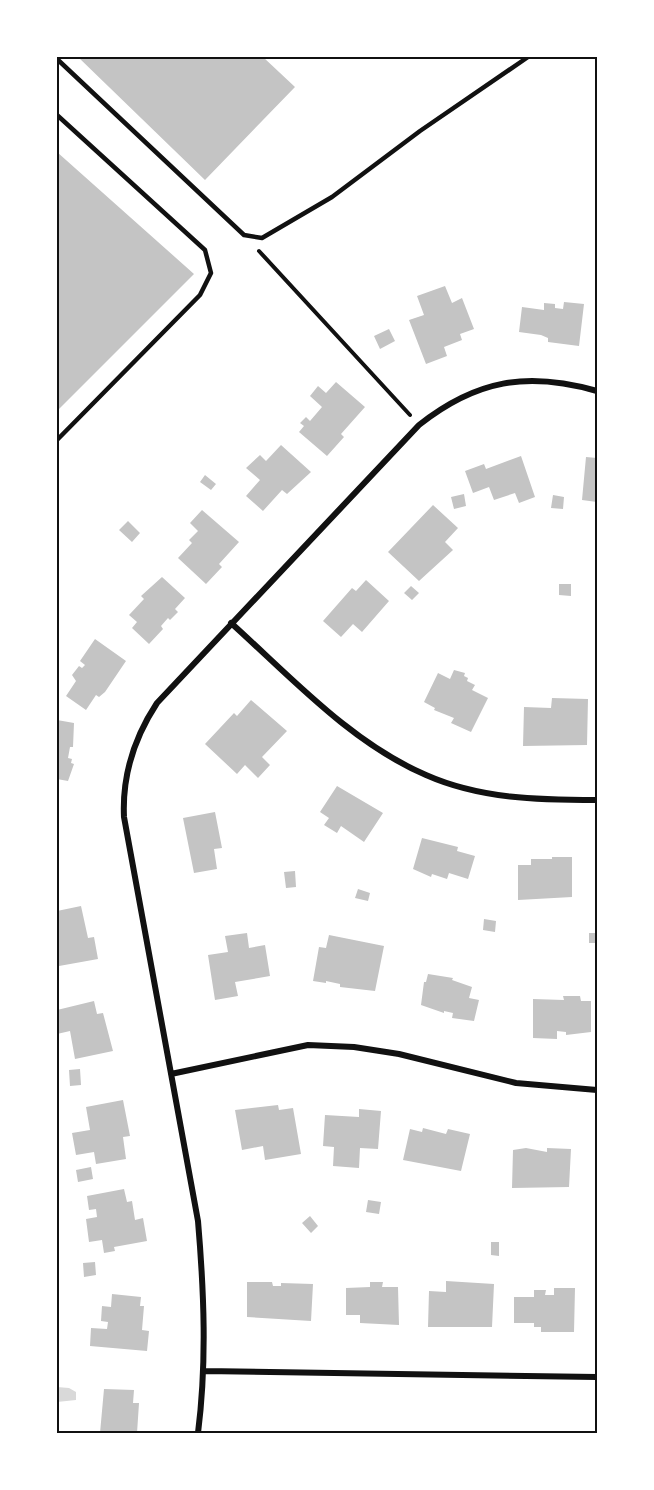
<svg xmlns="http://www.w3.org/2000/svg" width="654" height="1490" viewBox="0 0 654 1490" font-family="Montserrat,sans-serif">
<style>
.water{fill:#d9d9d9}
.building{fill:#c4c4c4}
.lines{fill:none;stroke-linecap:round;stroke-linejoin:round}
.path{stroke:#111;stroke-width:4}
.service{stroke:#111;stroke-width:4.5}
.minor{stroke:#111;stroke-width:6}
.neatline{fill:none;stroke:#111;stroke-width:2}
</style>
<rect width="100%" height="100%" fill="#fff"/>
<path class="water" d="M 57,1387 L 69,1388 L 76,1392 L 76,1400 L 57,1402 Z"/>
<path class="building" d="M 78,57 L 263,57 L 295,87 L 205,180 Z
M 57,152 L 194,274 L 57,411 Z
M 445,286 L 452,303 L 462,298 L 474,329 L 460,334 L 462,340 L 444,347 L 447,356 L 426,364 L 409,320 L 424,315 L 417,296 Z
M 564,302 L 584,304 L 579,346 L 548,342 L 548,338 L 541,335 L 519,332 L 522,307 L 544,310 L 544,303 L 555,304 L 555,308 L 563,309 Z
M 389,329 L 395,341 L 380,349 L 374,336 Z
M 336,382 L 365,407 L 341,434 L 344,437 L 327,456 L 299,432 L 304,426 L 300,423 L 306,417 L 310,421 L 322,407 L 310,396 L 318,386 L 326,393 Z
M 281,445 L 311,472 L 287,494 L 282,490 L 263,511 L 246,496 L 260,480 L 246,468 L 260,455 L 266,461 Z
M 521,456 L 535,497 L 519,503 L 515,493 L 494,500 L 489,487 L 473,493 L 465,471 L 484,464 L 486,469 Z
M 586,457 L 597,458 L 597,502 L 582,500 Z
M 205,475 L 216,484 L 211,490 L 200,482 Z
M 464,494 L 466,506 L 454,509 L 451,497 Z
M 553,495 L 564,497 L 563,509 L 551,508 Z
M 433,505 L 458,528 L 445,542 L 453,550 L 419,581 L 388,552 Z
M 202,510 L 239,542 L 219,564 L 222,567 L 206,584 L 178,558 L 192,543 L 189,540 L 198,531 L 190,523 Z
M 128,521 L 140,533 L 132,542 L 119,530 Z
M 162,577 L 185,598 L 175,609 L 178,612 L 170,620 L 168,618 L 161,626 L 163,629 L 149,644 L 132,628 L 137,622 L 129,615 L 144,599 L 141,596 Z
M 366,580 L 389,601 L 362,632 L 353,624 L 341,637 L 323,621 L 352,588 L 356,591 Z
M 559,584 L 571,584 L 571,596 L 559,595 Z
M 411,586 L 419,593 L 412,600 L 404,593 Z
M 95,639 L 126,661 L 105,692 L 99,697 L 96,695 L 86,710 L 66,696 L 76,681 L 72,675 L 79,666 L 82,668 L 85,665 L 80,661 Z
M 454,670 L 465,673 L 464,676 L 468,678 L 467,681 L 475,685 L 472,690 L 488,698 L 471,732 L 451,723 L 454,718 L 434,710 L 435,708 L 424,702 L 438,673 L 450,679 Z
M 552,698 L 588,699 L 587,745 L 523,746 L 524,707 L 551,708 Z
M 251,700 L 287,731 L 262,757 L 270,765 L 258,778 L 245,765 L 237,774 L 205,744 L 234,713 L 237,716 Z
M 57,720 L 74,723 L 73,747 L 70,747 L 68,758 L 72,759 L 71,763 L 74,764 L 68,781 L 57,779 Z
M 337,786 L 383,813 L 364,842 L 341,826 L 337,833 L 324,825 L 329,818 L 320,812 Z
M 215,812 L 222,848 L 214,849 L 217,869 L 194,873 L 183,818 Z
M 422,838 L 458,847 L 457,851 L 475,856 L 468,879 L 449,873 L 447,879 L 432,874 L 431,877 L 413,869 Z
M 552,857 L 572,857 L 572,897 L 518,900 L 518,865 L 531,865 L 531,859 L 552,859 Z
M 295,871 L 296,887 L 286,888 L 284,872 Z
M 358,889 L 370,893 L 368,901 L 355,898 Z
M 81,906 L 88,938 L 94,937 L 98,959 L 59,966 L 57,911 Z
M 484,919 L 496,921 L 495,932 L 483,930 Z
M 247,933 L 249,948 L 265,945 L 270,976 L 235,982 L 238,996 L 215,1000 L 208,955 L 228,952 L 225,936 Z
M 589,933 L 597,933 L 597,943 L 589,943 Z
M 329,935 L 384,946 L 375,991 L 340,987 L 340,984 L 326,981 L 326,983 L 313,981 L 319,947 L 326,948 Z
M 428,974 L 453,978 L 452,980 L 472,987 L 469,998 L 479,1000 L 474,1021 L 452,1018 L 453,1013 L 444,1011 L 444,1013 L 421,1005 L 424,982 L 426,982 Z
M 563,996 L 580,996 L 581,1001 L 591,1001 L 591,1032 L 566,1035 L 566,1032 L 557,1031 L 557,1039 L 533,1038 L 533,999 L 564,1000 Z
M 94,1001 L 97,1014 L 103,1013 L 113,1051 L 75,1059 L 70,1031 L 57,1034 L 57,1010 Z
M 80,1069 L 81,1085 L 70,1086 L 69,1070 Z
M 123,1100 L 130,1136 L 123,1137 L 126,1159 L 96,1164 L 94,1152 L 76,1155 L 72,1133 L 90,1130 L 86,1107 Z
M 278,1105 L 279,1110 L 293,1108 L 301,1154 L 265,1160 L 263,1146 L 242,1150 L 235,1110 Z
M 359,1109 L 381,1111 L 378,1149 L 360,1148 L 359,1168 L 333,1166 L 334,1147 L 323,1146 L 325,1115 L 359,1117 Z
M 423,1128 L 446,1134 L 448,1129 L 470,1134 L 461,1171 L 403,1160 L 410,1129 L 422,1132 Z
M 526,1148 L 547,1152 L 547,1148 L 571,1149 L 569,1187 L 512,1188 L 513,1150 Z
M 91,1167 L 93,1179 L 78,1182 L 76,1170 Z
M 124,1189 L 127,1202 L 132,1201 L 135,1220 L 143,1218 L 147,1241 L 114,1247 L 115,1251 L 104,1253 L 102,1240 L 89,1242 L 86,1219 L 97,1217 L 96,1209 L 89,1210 L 87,1196 Z
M 368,1200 L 381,1202 L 379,1214 L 366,1212 Z
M 310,1216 L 318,1226 L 311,1233 L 302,1223 Z
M 491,1242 L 499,1242 L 499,1256 L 491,1255 Z
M 95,1262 L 96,1275 L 84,1277 L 83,1263 Z
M 446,1281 L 494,1284 L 492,1327 L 428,1327 L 429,1291 L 446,1292 Z
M 247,1282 L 272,1282 L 273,1286 L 281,1286 L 281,1283 L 313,1284 L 311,1321 L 247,1317 Z
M 370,1282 L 383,1282 L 382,1287 L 398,1287 L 399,1325 L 360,1323 L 360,1315 L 346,1315 L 346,1288 L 370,1287 Z
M 554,1288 L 575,1288 L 574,1332 L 541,1332 L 541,1327 L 534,1327 L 534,1323 L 514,1323 L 514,1297 L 534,1297 L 534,1290 L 546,1290 L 545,1295 L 554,1295 Z
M 112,1294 L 141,1297 L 140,1306 L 144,1306 L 142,1330 L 149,1331 L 147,1351 L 90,1346 L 91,1328 L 107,1329 L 108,1322 L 101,1321 L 102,1306 L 111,1307 Z
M 104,1389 L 134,1390 L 133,1403 L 139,1403 L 137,1433 L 100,1433 Z"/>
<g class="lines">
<path class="path" d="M 259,251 L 410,415"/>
<path class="service" d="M 57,59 L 244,235 L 262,238 L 332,197 L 420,131 L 528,57
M 57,115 L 205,250 L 211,273 L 200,295 L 57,440"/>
<path class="minor" d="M 231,623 C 291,677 351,743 426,775 C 480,799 539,800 597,800
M 171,1074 L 308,1045 L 354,1047 L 399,1054 L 516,1083 L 597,1090
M 204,1371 L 597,1377
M 198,1433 C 207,1362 204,1292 198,1221 L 124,817 C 122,774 134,738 157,703 L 419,425 C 476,380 527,371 597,391"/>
</g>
<rect width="654" height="1490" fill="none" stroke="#ffffff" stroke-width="117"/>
<rect x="58" y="58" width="538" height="1374" class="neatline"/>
</svg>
